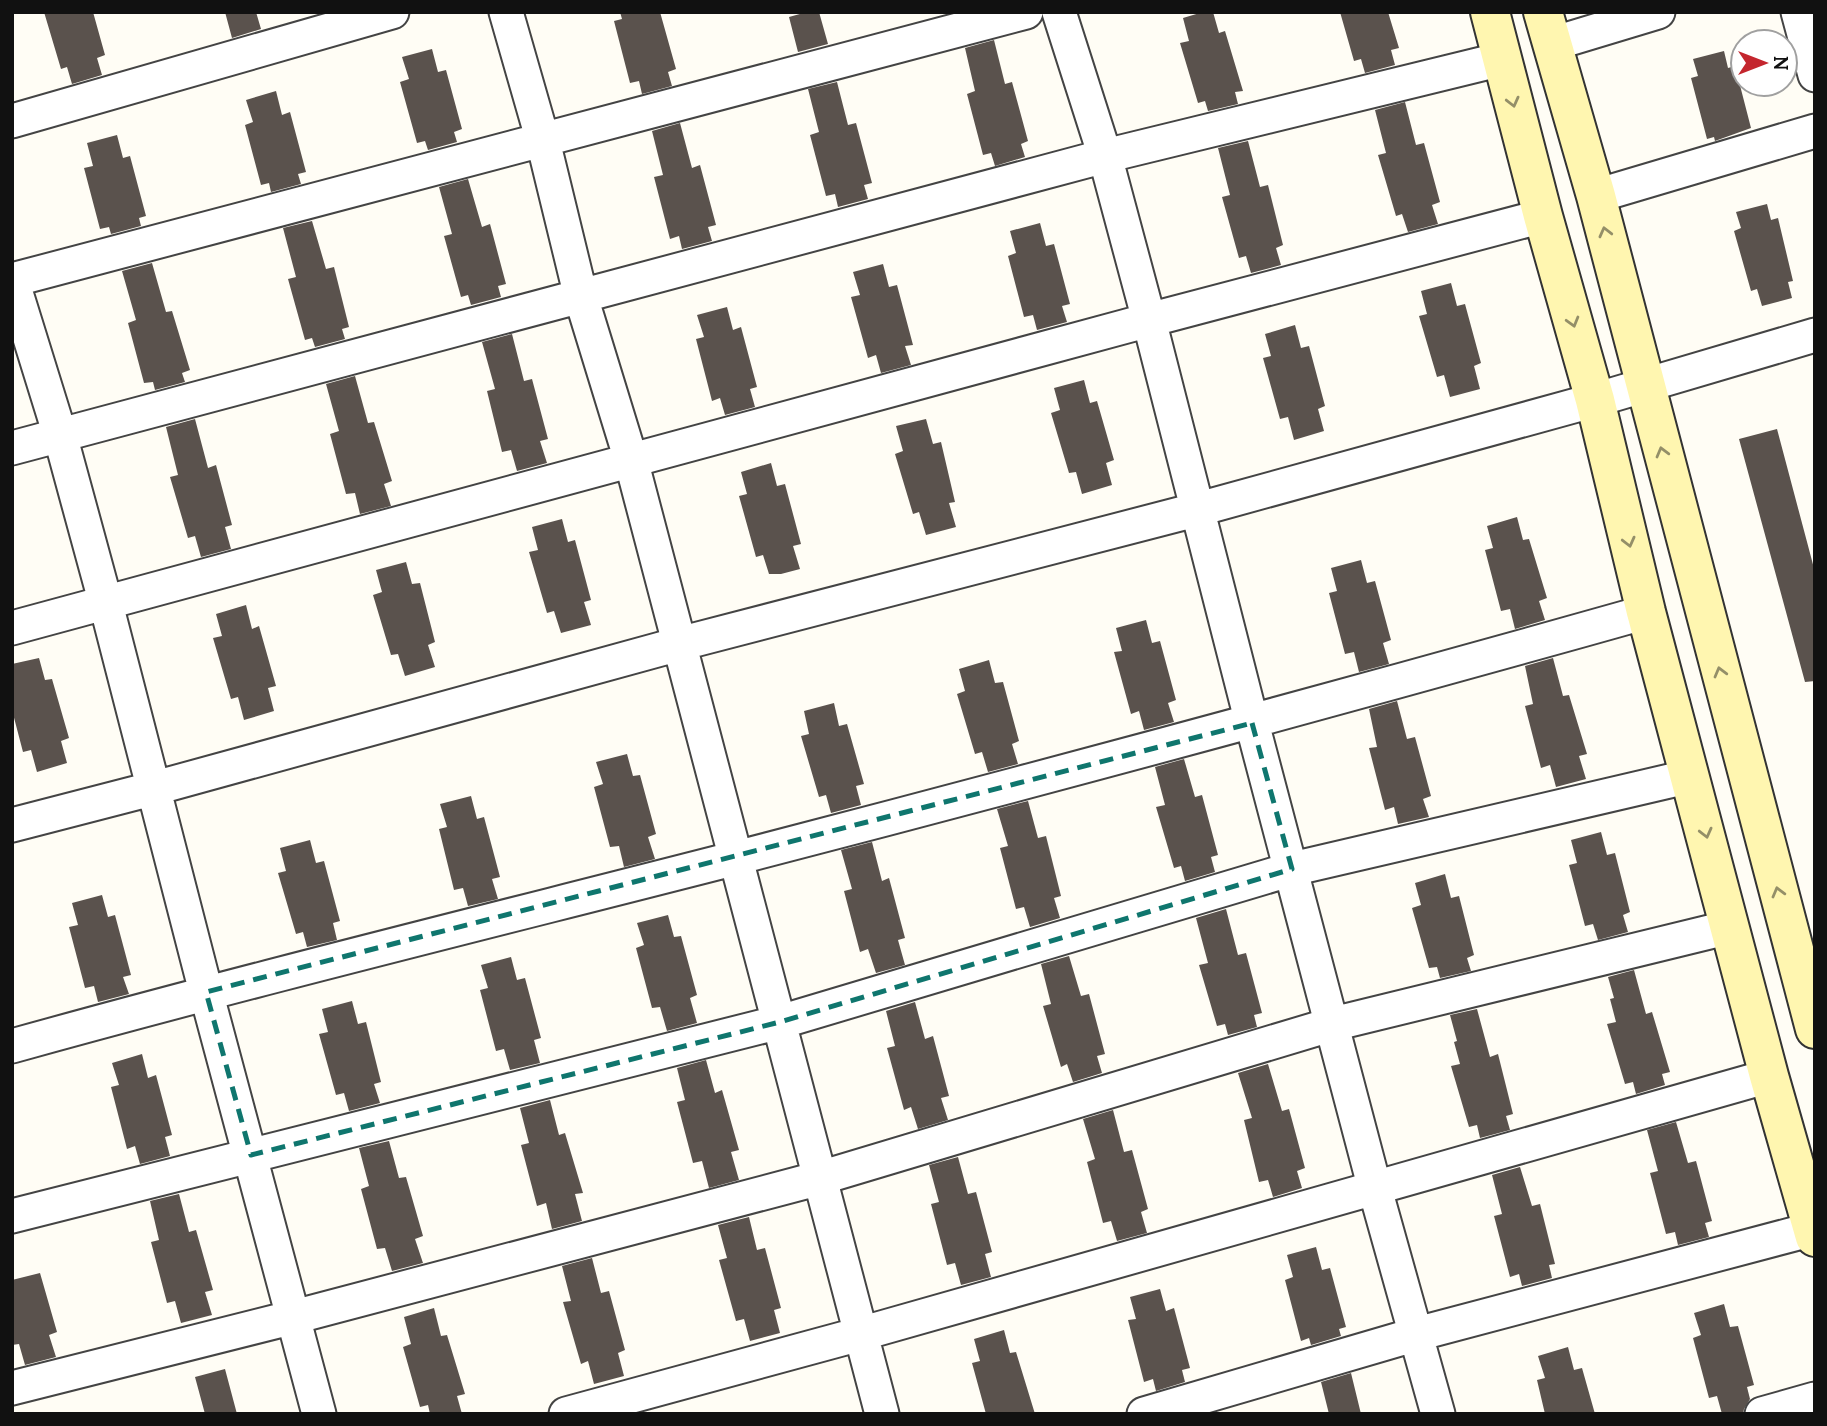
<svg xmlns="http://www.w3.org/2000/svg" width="1827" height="1426" viewBox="0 0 1827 1426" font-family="Lora,serif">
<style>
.building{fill:#5a524d}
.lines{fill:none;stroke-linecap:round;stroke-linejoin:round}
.street-casing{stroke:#444;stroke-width:37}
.secondary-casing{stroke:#333;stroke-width:42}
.street{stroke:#fff;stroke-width:33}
.secondary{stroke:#fff6b0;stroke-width:38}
.oneway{stroke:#948f68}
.marked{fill:none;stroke:#0f766e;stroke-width:5;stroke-dasharray:14 9;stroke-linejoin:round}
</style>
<rect width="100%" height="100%" fill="#fffdf5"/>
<path class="building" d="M 44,12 L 93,12 L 105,55 L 97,58 L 102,75 L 72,84 L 67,67 L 61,69 Z
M 225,12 L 256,12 L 261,29 L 232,38 Z
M 620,12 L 660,12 L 676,69 L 668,72 L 672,86 L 642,94 L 639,81 L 630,83 L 614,21 L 622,19 Z
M 807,12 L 819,12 L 828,44 L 798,52 L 789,17 Z
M 1203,12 L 1213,12 L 1219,33 L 1225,31 L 1243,91 L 1235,92 L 1238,104 L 1208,111 L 1205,101 L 1198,103 L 1180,43 L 1189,41 L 1183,18 Z
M 1340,12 L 1388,12 L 1399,48 L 1391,50 L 1395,65 L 1365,73 L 1361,59 L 1354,61 Z
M 994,40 L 1005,84 L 1012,82 L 1028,141 L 1021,144 L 1025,157 L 995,166 L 991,153 L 983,155 L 967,94 L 975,91 L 965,48 Z
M 432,49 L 438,72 L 446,70 L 462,129 L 454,132 L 457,142 L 428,150 L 425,141 L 417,143 L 400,82 L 409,79 L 402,57 Z
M 1724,51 L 1728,68 L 1735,66 L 1751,128 L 1715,141 L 1714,137 L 1707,139 L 1691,78 L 1698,76 L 1693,59 Z
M 837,82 L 848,125 L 856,123 L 872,183 L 864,185 L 868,199 L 838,207 L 835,194 L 826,196 L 810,135 L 819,132 L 808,89 Z
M 276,91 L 282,115 L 290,112 L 306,172 L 298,174 L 301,184 L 271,192 L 269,183 L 261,185 L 245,125 L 253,122 L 246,100 Z
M 1405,102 L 1416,145 L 1424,143 L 1440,202 L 1432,205 L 1438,224 L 1408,232 L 1402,214 L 1396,216 L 1378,155 L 1386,153 L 1375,110 Z
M 680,123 L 692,168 L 700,165 L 716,225 L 708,227 L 712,241 L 682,249 L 679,236 L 670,239 L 654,177 L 663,175 L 652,131 Z
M 117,135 L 123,158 L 130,156 L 146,216 L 139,218 L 141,226 L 111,234 L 109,227 L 100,229 L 84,168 L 93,166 L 87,143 Z
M 1248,141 L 1260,187 L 1268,185 L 1283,245 L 1276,248 L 1281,265 L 1251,273 L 1246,256 L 1239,258 L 1222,197 L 1230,195 L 1218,148 Z
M 468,179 L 482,227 L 490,224 L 506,284 L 498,286 L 501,297 L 471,305 L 468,295 L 461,297 L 444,236 L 452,234 L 439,187 Z
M 1767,204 L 1771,220 L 1778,218 L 1793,281 L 1788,282 L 1792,298 L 1762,306 L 1757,289 L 1751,291 L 1734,231 L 1741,228 L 1736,212 Z
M 312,221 L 326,269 L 334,267 L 349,327 L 342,329 L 345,339 L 315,347 L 312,338 L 305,340 L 288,279 L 296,277 L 283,228 Z
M 1040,223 L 1046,246 L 1054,244 L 1070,304 L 1062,306 L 1067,322 L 1037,330 L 1033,315 L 1024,317 L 1008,256 L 1016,253 L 1010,231 Z
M 152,263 L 166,312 L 172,311 L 190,370 L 182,373 L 185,382 L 155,390 L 153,382 L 144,383 L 128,323 L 136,320 L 122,271 Z
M 883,264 L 889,287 L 897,285 L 913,345 L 905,346 L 911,365 L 881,373 L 876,355 L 868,358 L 851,297 L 860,295 L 853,272 Z
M 1451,283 L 1457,306 L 1465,304 L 1481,363 L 1474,366 L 1480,389 L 1450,397 L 1444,375 L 1437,377 L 1419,316 L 1427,314 L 1421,291 Z
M 727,307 L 733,330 L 741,327 L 757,387 L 750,389 L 755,407 L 725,415 L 720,398 L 712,401 L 696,339 L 704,337 L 697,315 Z
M 1295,325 L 1301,348 L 1309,346 L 1325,406 L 1318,409 L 1324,431 L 1294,440 L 1288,417 L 1280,419 L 1263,358 L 1271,356 L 1265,334 Z
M 512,334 L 524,381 L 532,379 L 548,439 L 540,441 L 547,463 L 517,471 L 511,450 L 502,452 L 487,391 L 495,389 L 482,342 Z
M 355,376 L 368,423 L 374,422 L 392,481 L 384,484 L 391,506 L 360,514 L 355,493 L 346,494 L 330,434 L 339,431 L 326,384 Z
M 1084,380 L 1090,403 L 1097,401 L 1114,460 L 1106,463 L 1112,485 L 1082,494 L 1076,472 L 1069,473 L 1051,413 L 1060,410 L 1054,388 Z
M 195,419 L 208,468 L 216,465 L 232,525 L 225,527 L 231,549 L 201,557 L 195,536 L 188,538 L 170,477 L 178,475 L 166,427 Z
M 926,419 L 933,444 L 941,442 L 955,502 L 949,503 L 956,527 L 926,535 L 919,512 L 913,514 L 895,454 L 903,451 L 896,426 Z
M 1777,429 L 1815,572 L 1815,681 L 1805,682 L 1739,439 Z
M 771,463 L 777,486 L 785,484 L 801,544 L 793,546 L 800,569 L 781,574 L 769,574 L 763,555 L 756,557 L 739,496 L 747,494 L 741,472 Z
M 1517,517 L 1523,540 L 1529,539 L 1547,598 L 1539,601 L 1545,620 L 1515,629 L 1510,609 L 1501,611 L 1485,550 L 1493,548 L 1487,526 Z
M 562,519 L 568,542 L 575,540 L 591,600 L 584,602 L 591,625 L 561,633 L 554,611 L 547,613 L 529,552 L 538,550 L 532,527 Z
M 1361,560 L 1367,583 L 1375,581 L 1391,640 L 1383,643 L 1389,664 L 1359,672 L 1354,652 L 1345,654 L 1329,593 L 1337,591 L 1331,568 Z
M 406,562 L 412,584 L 420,583 L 435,642 L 428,645 L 435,667 L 405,676 L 398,654 L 391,655 L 373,595 L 382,592 L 376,570 Z
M 246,605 L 252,629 L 259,626 L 276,686 L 268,688 L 274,711 L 244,720 L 238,697 L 231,699 L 213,638 L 222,636 L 216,614 Z
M 1146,620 L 1152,643 L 1160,641 L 1176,700 L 1168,703 L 1174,722 L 1144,730 L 1139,711 L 1131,714 L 1114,652 L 1122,651 L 1116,628 Z
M 39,658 L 45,680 L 52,679 L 69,738 L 61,741 L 67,763 L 37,772 L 31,750 L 23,752 L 12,710 L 12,664 Z
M 1553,658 L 1563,696 L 1569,695 L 1587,754 L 1579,756 L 1586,779 L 1556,787 L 1550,765 L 1541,768 L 1525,706 L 1533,704 L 1525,666 Z
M 989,660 L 995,683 L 1003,682 L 1019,741 L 1012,744 L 1018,764 L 988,772 L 982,752 L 975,754 L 957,694 L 965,691 L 959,669 Z
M 1397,701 L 1407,739 L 1415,737 L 1431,796 L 1423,799 L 1429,817 L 1398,824 L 1394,807 L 1385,810 L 1369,748 L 1377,747 L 1369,709 Z
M 834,703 L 839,726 L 847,724 L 864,784 L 856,786 L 861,805 L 831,813 L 826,795 L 819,797 L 801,736 L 809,734 L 804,711 Z
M 627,754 L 633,776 L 640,775 L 656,834 L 648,837 L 655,859 L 624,867 L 619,846 L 610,847 L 594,787 L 603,784 L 596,762 Z
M 1184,759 L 1195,797 L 1202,795 L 1218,855 L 1211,857 L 1215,872 L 1185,881 L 1181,866 L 1174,868 L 1156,807 L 1165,805 L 1155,767 Z
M 471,796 L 477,819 L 484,817 L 500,877 L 492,879 L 498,899 L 468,906 L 463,888 L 454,890 L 439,829 L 447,827 L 440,804 Z
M 1028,801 L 1038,838 L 1046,836 L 1061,896 L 1054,898 L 1060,918 L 1030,927 L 1024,907 L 1016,909 L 1000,848 L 1008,846 L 997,809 Z
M 1601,832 L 1607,855 L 1615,853 L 1630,912 L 1623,915 L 1628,932 L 1598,940 L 1593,924 L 1585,926 L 1569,865 L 1577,863 L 1571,840 Z
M 310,840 L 316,863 L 324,861 L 340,921 L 333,923 L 337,940 L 307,947 L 303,932 L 296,934 L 278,873 L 286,871 L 280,848 Z
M 872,842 L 882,881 L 889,878 L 905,938 L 898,940 L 905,965 L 876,973 L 868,949 L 860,952 L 844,891 L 852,889 L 841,850 Z
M 1445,874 L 1451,898 L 1459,896 L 1474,955 L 1467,958 L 1471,971 L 1440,978 L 1437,967 L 1429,968 L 1412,908 L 1421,905 L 1415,883 Z
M 102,895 L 108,917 L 115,915 L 131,975 L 123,977 L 129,994 L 98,1002 L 94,986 L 85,988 L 69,927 L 78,925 L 72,903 Z
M 1226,909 L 1238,955 L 1246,953 L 1262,1013 L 1254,1015 L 1257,1027 L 1228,1035 L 1225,1024 L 1217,1026 L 1199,965 L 1208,963 L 1196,918 Z
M 668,915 L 674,937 L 681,936 L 697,995 L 690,998 L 697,1023 L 667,1031 L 660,1007 L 652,1008 L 636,948 L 644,945 L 637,923 Z
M 1069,956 L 1081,996 L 1089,994 L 1105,1054 L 1097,1056 L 1102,1073 L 1073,1082 L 1067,1064 L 1061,1067 L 1043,1006 L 1051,1004 L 1041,964 Z
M 511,957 L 517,980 L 525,978 L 541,1038 L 534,1040 L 540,1063 L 510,1070 L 504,1049 L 496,1051 L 480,990 L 488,988 L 481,965 Z
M 1634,970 L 1646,1014 L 1652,1012 L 1670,1072 L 1662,1074 L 1665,1085 L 1636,1094 L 1633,1082 L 1625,1084 L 1607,1024 L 1616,1022 L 1610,999 L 1614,998 L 1608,977 Z
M 352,1001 L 358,1024 L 366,1022 L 381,1082 L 374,1084 L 380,1103 L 349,1111 L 344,1093 L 336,1095 L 319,1034 L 328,1032 L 322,1009 Z
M 915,1002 L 925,1039 L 933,1036 L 949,1096 L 941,1098 L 948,1120 L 918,1129 L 911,1107 L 904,1110 L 887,1048 L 895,1046 L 886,1011 Z
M 1477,1009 L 1490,1057 L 1498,1054 L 1513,1114 L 1506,1116 L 1510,1130 L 1480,1138 L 1477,1125 L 1469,1127 L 1451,1066 L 1460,1064 L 1454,1042 L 1457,1041 L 1450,1015 Z
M 142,1054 L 148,1078 L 156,1075 L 172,1135 L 165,1137 L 170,1156 L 140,1164 L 135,1146 L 127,1149 L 111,1087 L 119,1085 L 112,1063 Z
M 706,1060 L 715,1093 L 722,1090 L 739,1150 L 731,1152 L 739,1180 L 709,1188 L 702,1161 L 693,1163 L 677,1102 L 685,1100 L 677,1068 Z
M 1268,1064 L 1282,1111 L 1289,1109 L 1305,1168 L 1297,1171 L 1302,1188 L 1273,1197 L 1268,1180 L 1259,1182 L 1244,1120 L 1252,1118 L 1238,1073 Z
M 550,1100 L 559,1135 L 565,1133 L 583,1193 L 575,1194 L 582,1221 L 552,1229 L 546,1203 L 537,1206 L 521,1145 L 529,1143 L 520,1108 Z
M 1113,1110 L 1124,1152 L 1132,1150 L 1148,1209 L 1141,1212 L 1147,1233 L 1117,1241 L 1111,1221 L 1103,1223 L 1087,1162 L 1095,1159 L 1083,1119 Z
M 1676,1122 L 1688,1163 L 1696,1161 L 1712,1221 L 1705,1223 L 1709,1237 L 1678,1245 L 1675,1232 L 1666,1234 L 1650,1173 L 1658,1171 L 1647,1130 Z
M 389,1141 L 399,1178 L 406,1177 L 423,1236 L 415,1239 L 423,1263 L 392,1271 L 385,1248 L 377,1249 L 361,1189 L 369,1186 L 359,1148 Z
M 958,1157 L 968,1194 L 976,1192 L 992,1252 L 985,1254 L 991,1277 L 961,1285 L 955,1263 L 947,1265 L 931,1204 L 939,1202 L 929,1165 Z
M 1520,1167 L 1532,1206 L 1540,1204 L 1555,1264 L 1549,1265 L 1552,1278 L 1522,1286 L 1519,1274 L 1510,1277 L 1494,1216 L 1502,1214 L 1492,1175 Z
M 179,1194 L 189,1232 L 196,1230 L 213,1290 L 205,1292 L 212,1315 L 181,1323 L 175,1301 L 167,1303 L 151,1242 L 159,1240 L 150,1201 Z
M 749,1217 L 757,1250 L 765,1248 L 781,1308 L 774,1310 L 780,1333 L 750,1341 L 744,1319 L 736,1321 L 719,1260 L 727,1258 L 718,1225 Z
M 1316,1247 L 1322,1270 L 1330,1268 L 1346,1327 L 1339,1329 L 1341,1336 L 1311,1345 L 1309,1338 L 1301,1341 L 1285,1280 L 1293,1277 L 1287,1255 Z
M 592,1258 L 601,1293 L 609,1291 L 625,1350 L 618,1353 L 624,1376 L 594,1384 L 588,1361 L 581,1364 L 563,1302 L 571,1301 L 562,1266 Z
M 40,1273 L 57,1332 L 49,1335 L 56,1357 L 25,1365 L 19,1344 L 12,1345 L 12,1280 Z
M 1160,1289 L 1166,1311 L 1174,1308 L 1190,1368 L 1182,1370 L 1185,1382 L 1156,1391 L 1153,1379 L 1144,1382 L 1128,1320 L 1136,1319 L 1130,1297 Z
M 1724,1304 L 1730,1327 L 1738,1326 L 1754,1385 L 1747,1387 L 1750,1399 L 1744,1409 L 1743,1414 L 1722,1414 L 1717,1396 L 1709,1398 L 1693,1338 L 1701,1335 L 1694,1313 Z
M 434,1308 L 441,1336 L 447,1335 L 465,1394 L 457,1396 L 462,1414 L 430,1414 L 428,1405 L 420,1407 L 403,1347 L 411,1344 L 404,1317 Z
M 1004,1330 L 1010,1353 L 1016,1352 L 1035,1414 L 986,1414 L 972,1363 L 980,1361 L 974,1339 Z
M 1568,1347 L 1574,1370 L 1582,1368 L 1595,1414 L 1545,1414 L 1537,1380 L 1545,1378 L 1538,1356 Z
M 225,1369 L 237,1414 L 205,1414 L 195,1377 Z
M 1351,1373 L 1361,1414 L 1329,1414 L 1321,1382 Z"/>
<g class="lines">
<g class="street-casing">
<path id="street" d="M 506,12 L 543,141 L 581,297 L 631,460 L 882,1414
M 1059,12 L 1105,156 L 1149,320 L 1543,216
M 1798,12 L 1815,75
M 1552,44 L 1658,12
M 12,121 L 392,12
M 1596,196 L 1815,131
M 12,280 L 60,435 L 106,604 L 206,992 L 319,1414
M 12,280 L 1026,12
M 12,448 L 1105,156 L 1502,59
M 12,628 L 1149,320 L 1252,723 L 1375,1189 L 1438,1414
M 12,825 L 155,788 L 679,644 L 1199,509 L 1595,400 L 1815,335
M 12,1046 C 253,979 494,920 736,858 C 1040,779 1344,697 1646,612
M 12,1216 L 780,1022 L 1292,869 L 1691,776
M 12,1388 L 294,1317 L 820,1178 L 1333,1024 L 1730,927
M 566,1414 L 860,1334 L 1769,1076
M 1144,1414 L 1417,1334 L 1813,1229
M 1762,1414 L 1815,1399"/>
</g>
<g class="secondary-casing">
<path id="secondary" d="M 1490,12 L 1543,216 L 1595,400 L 1646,612 L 1769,1076 L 1815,1237
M 1543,12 L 1596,196 L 1815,1029"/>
</g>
<use href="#street" class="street"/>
<use href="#secondary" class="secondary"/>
</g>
<defs><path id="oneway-chevron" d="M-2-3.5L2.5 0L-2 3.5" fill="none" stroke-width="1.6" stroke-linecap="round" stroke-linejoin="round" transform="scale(1.75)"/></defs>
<g class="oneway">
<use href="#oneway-chevron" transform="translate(1513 102) rotate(76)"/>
<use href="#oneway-chevron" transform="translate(1605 232) rotate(-104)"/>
<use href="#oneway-chevron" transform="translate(1573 322) rotate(74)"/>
<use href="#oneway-chevron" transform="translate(1662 452) rotate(-105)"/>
<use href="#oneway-chevron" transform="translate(1629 542) rotate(76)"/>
<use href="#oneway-chevron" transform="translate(1720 672) rotate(-105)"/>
<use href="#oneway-chevron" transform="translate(1706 833) rotate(76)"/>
<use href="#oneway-chevron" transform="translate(1778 892) rotate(-105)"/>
</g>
<path class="marked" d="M 1252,723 L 1292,869 L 780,1022 L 251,1155 L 206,992 Z"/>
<rect width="1827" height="1426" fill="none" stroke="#111111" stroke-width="28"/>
<g transform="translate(1764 63) rotate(90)"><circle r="33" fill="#ffffff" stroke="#a0a0a0" stroke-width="2"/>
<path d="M0-5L12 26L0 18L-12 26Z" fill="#c4262e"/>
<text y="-10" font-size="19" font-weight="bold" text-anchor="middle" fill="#111111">N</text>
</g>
</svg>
